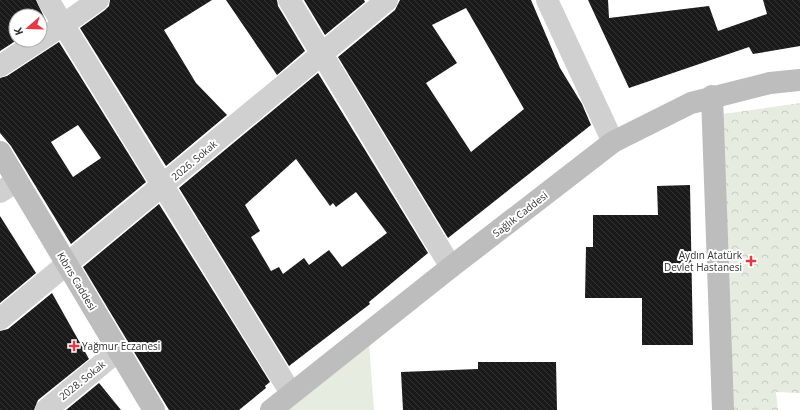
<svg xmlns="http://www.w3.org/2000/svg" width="800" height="410" viewBox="0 0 800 410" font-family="'Open Sans',sans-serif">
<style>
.forest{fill:url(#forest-crowns)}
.park{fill:#e6ecdf}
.building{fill:url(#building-back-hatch);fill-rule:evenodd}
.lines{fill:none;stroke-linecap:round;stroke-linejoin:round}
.street{stroke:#d0d0d0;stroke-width:22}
.secondary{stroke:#bdbdbd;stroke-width:22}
.poi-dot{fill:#e63946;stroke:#fff;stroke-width:1.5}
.labels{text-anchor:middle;stroke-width:4;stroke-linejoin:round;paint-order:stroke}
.street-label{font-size:10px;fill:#333;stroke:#fff}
.poi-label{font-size:10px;fill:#333;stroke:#fff;text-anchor:end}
</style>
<defs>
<pattern id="forest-crowns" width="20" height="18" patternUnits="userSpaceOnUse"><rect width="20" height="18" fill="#e6ecdf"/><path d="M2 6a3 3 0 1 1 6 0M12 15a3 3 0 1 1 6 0" fill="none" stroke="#c6cbc0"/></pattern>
<pattern id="building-back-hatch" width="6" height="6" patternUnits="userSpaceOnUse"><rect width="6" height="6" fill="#1a1a1a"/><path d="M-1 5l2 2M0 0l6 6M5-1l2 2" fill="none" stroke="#333"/></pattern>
</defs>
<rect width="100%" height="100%" fill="#fff"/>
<path class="forest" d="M 800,103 L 800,393 L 776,392 L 778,410 L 723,410 L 716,115 Z"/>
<path class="park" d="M 369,343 L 374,410 L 283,410 Z"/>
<path class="building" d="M 0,0 L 36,0 L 46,21 L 40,25 L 40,16 L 16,16 L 17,40 L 0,51 Z
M 110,0 L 212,0 L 164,30 L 196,83 L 227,115 L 166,166 L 80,28 L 105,10 L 109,6 Z
M 226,0 L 277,0 L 278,6 L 305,51 L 277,75 Z
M 304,0 L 364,0 L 365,2 L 325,35 Z
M 400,0 L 531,0 L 560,68 L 582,104 L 591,125 L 448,238 L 338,57 L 395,10 ZM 466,8 L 524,109 L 471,152 L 426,83 L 457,63 L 432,25 Z
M 588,0 L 608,0 L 609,18 L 709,6 L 718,31 L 767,14 L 763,0 L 800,0 L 800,46 L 753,54 L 749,47 L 629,88 Z
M 59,42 L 146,182 L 71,244 L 11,146 L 0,133 L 0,78 L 7,76 ZM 78,125 L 101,158 L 73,177 L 51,142 Z
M 318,73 L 428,253 L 369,302 L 370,304 L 289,366 L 179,188 ZM 296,159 L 330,206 L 333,203 L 336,207 L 356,192 L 387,233 L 342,267 L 329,250 L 309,265 L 304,258 L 283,274 L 279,267 L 271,271 L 251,237 L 260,231 L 245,205 Z
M 690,185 L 693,345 L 642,345 L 642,298 L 585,298 L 586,247 L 593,247 L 593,215 L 658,215 L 657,186 Z
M 159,204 L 270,382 L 265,386 L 266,388 L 239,410 L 169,410 L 83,267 Z
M 0,216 L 36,273 L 0,303 Z
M 52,293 L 89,359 L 38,400 L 34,410 L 0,410 L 0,331 L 8,329 Z
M 478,362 L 556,362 L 557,410 L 403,410 L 401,372 L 478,369 Z
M 99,383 L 121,410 L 66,410 Z"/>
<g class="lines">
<path class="street" d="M 48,0 L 291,393
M 289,0 L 451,267
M 547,0 L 613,142
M 0,66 L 63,25 L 98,0
M 0,192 L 17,181
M 0,319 L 387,0
M 46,410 L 119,350"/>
<path class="secondary" d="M 712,96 L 723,410
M 0,152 L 154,410
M 271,410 L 451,267 L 613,142 L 691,103 L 770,83 L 800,80"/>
</g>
<g class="poi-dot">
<path d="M749 255h4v4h4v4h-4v4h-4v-4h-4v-4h4z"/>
<path d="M72 340h4v4h4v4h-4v4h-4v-4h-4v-4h4z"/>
</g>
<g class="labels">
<g class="street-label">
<text transform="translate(194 160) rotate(-40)" y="4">2026. Sokak</text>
<text transform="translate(520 214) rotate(-38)" y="4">Sağlık Caddesi</text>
<text transform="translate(77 281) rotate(59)" y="4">Kıbrıs Caddesi</text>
<text transform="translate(82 380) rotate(-39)" y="4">2028. Sokak</text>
</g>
<g class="poi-label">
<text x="742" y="259">Aydın Atatürk<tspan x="742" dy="12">Devlet Hastanesi</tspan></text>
<text x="82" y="350" text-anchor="start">Yağmur Eczanesi</text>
</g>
</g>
<g transform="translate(28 28) rotate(250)"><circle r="19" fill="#ffffff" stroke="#adadad"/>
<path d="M0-3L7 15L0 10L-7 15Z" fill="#e63946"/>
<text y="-6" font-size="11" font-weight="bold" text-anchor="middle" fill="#333333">K</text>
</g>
</svg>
